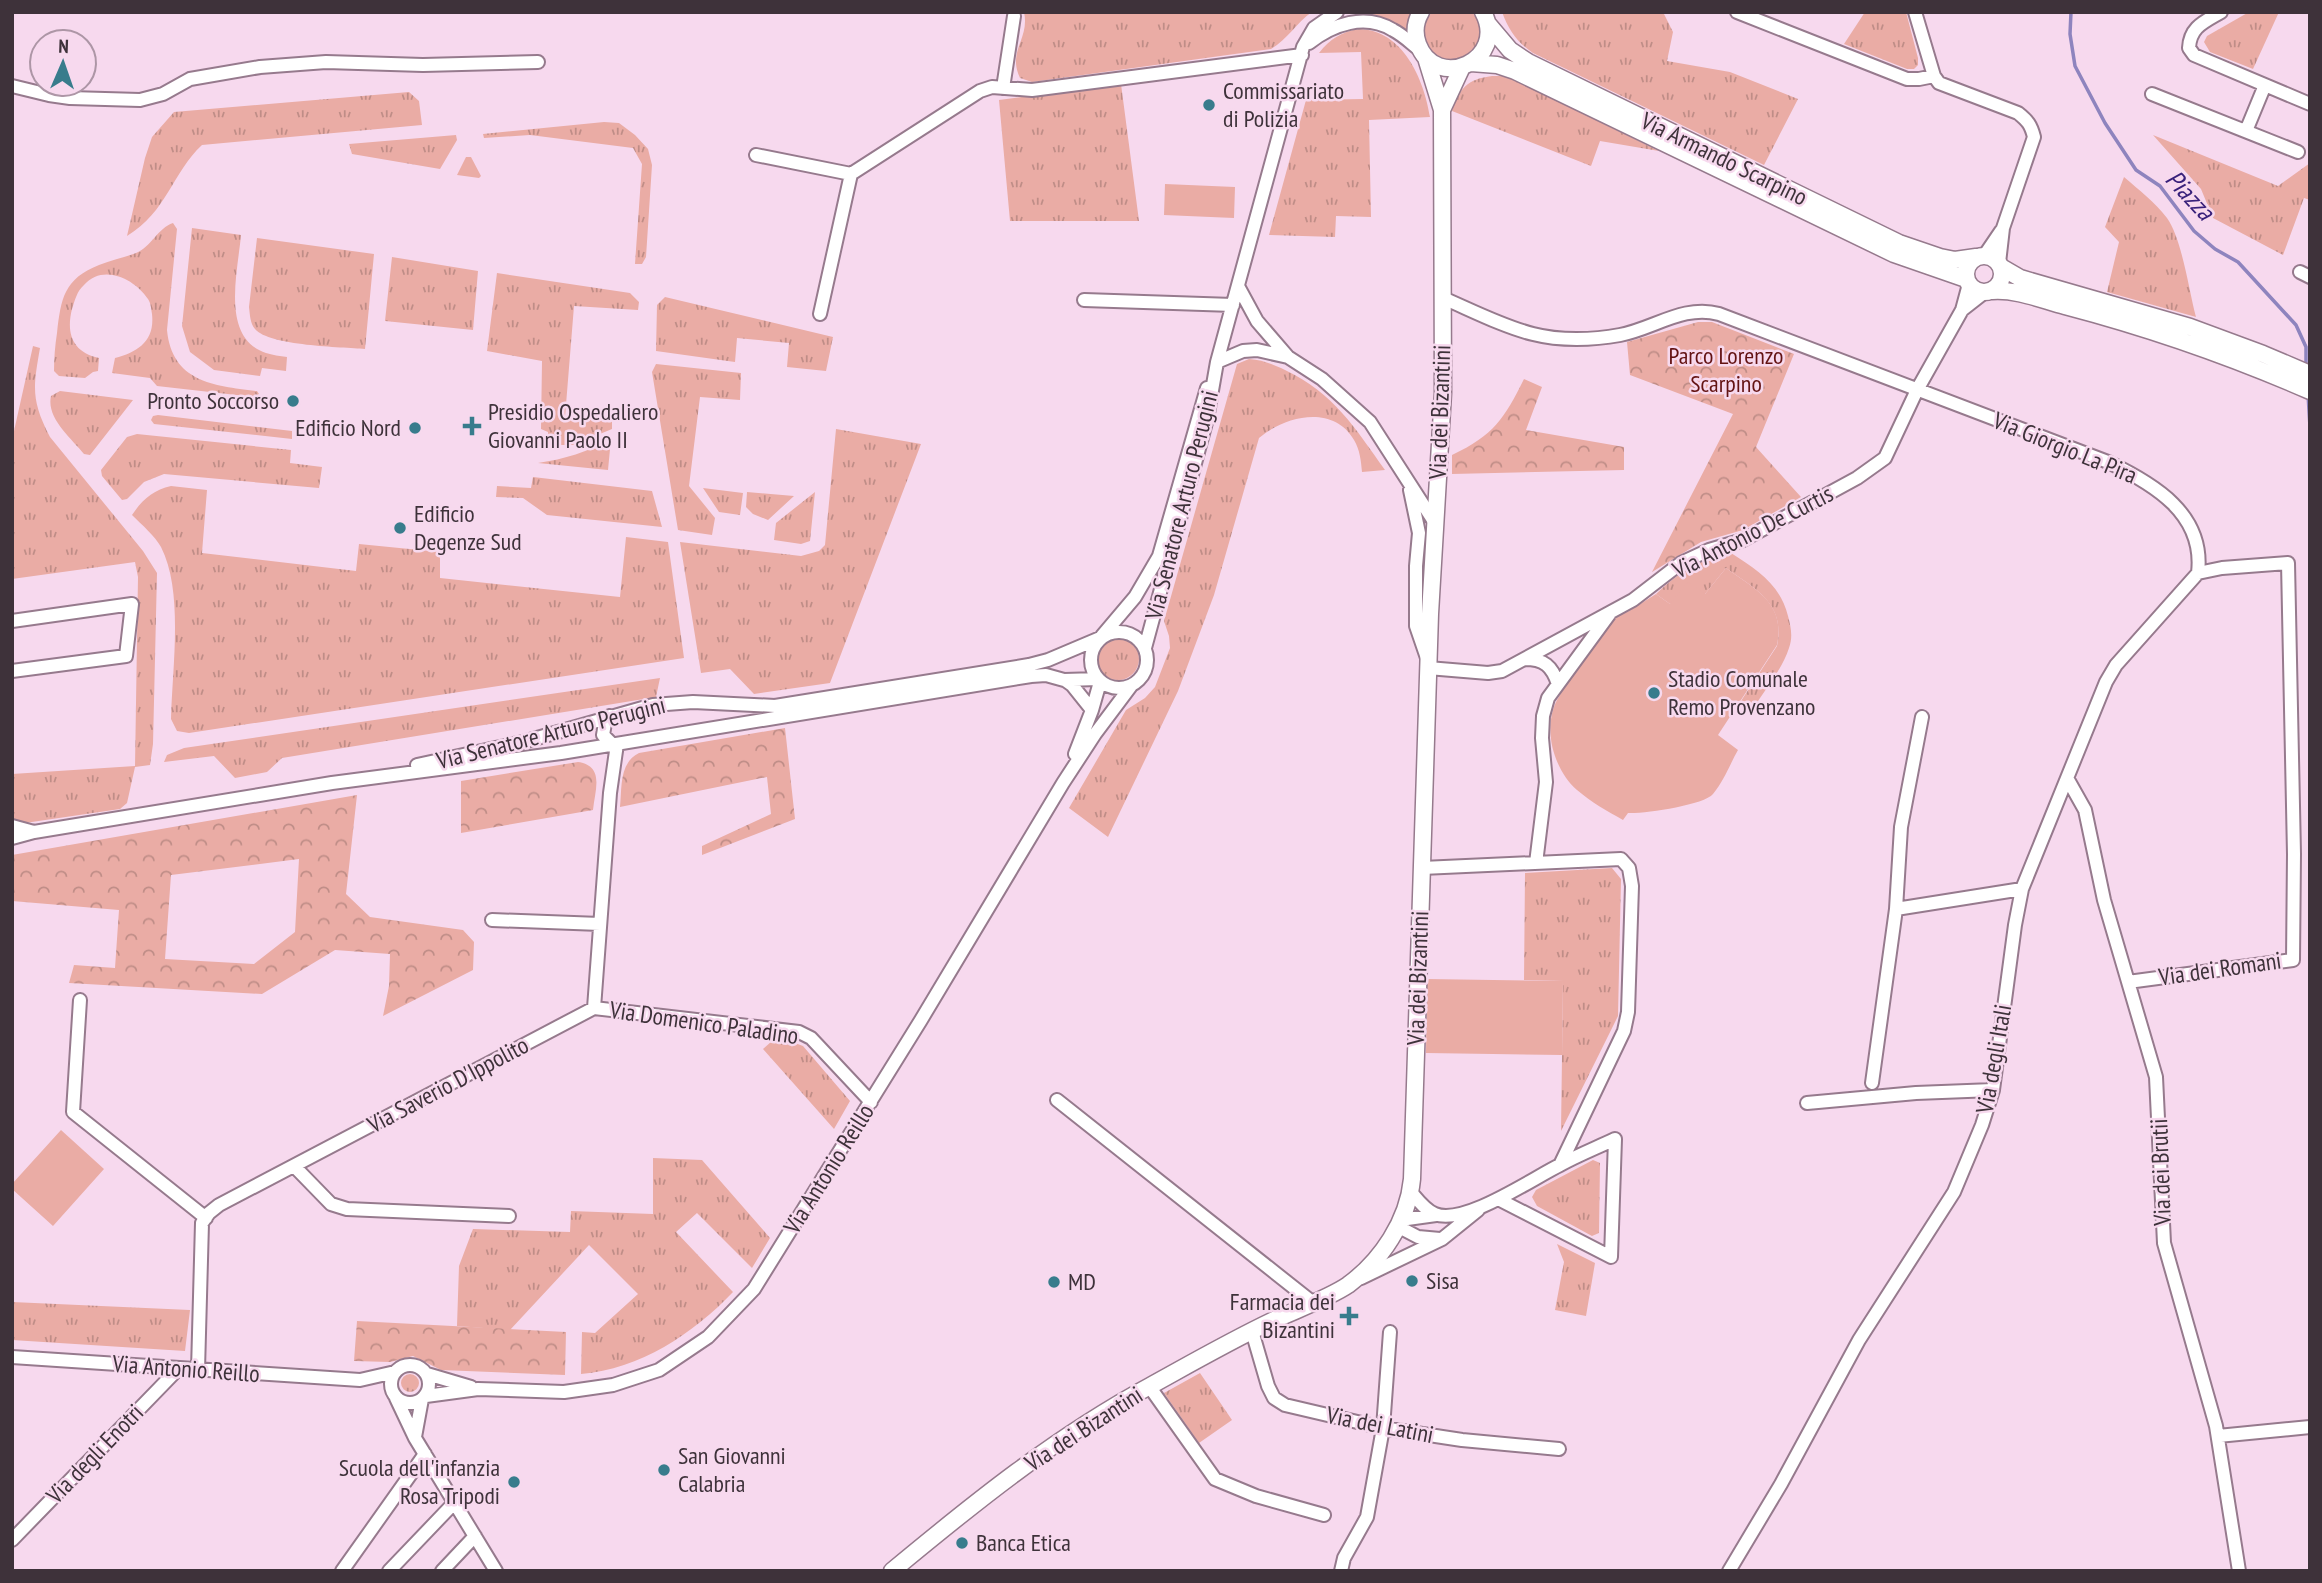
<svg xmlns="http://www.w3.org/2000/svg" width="2322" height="1583" viewBox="0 0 2322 1583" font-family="'PT Sans Narrow',sans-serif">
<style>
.grass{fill:url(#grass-tufts)}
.park{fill:url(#park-crowns);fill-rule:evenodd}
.garden{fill:#eaaca5}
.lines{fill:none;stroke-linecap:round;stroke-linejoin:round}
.stream{stroke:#8e84be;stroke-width:3.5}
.minor-casing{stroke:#967a8d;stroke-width:16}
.tertiary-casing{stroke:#967a8d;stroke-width:19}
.minor{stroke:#fff;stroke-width:12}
.tertiary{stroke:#fff;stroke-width:16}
.poi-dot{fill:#387c8c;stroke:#f7d9ee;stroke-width:2.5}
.labels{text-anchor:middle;stroke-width:5;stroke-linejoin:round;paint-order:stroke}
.poi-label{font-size:24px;fill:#3e323a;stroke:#f7d9ee;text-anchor:start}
.street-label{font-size:24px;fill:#3e323a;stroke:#f7d9ee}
.park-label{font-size:24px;fill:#631212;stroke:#f7d9ee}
.water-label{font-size:26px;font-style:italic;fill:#38207a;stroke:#f7d9ee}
</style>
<defs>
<pattern id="grass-tufts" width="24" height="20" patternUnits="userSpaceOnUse" patternTransform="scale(1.75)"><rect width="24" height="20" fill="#eaaca5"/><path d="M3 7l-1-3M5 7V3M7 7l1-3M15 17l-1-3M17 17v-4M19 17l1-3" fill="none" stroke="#bf8d87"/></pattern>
<pattern id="park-crowns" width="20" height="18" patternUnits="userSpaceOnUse" patternTransform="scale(1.75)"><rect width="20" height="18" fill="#eaaca5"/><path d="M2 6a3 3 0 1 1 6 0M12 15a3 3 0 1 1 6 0" fill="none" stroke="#bf8d87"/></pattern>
</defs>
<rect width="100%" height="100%" fill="#f7d9ee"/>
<path class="grass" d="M 1024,12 L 1312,12 C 1296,23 1288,39 1271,49 L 1032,82 L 1020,78 C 1007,51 1030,39 1024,12 Z
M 1416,12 L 1412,38 L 1384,20 L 1355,13 Z
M 1432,12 L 1472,12 C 1505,50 1434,83 1424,37 C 1422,28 1426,19 1432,12 Z
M 1502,12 L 1663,12 L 1673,32 L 1667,61 L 1730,72 L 1798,99 L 1764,165 L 1533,53 C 1517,42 1509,31 1502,12 Z
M 1865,12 L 1906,12 L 1918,58 L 1918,65 L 1914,69 L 1907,69 L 1844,44 Z
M 2249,12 L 2279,12 L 2253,69 L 2210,52 L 2204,42 L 2207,36 Z
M 1359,29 C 1403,30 1424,79 1430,117 L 1369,120 L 1371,217 L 1336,216 L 1335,237 L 1269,235 L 1306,100 L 1363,99 L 1361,52 L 1319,53 C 1330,39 1341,32 1359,29 Z
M 1492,76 L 1506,76 L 1659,151 L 1600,141 L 1591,166 L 1452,111 C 1459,88 1468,79 1492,76 Z
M 1121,84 L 1139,221 L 1010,221 L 999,100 Z
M 409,92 L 419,101 L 422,125 L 202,145 C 172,173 167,212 127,236 L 145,158 L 152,137 L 174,112 Z
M 604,122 L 619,123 L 635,135 L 648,149 L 652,165 L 646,257 L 642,264 L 635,264 L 642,164 L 633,148 L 530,135 L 484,138 L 483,134 Z
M 456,135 L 457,140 L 440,169 L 352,154 L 349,144 Z
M 2153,135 L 2278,186 L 2310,163 L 2310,200 L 2304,198 L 2283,255 L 2213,218 L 2201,189 Z
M 466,157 L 471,157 L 481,176 L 479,178 L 457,175 Z
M 2124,177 C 2139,190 2155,202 2167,218 C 2182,239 2189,291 2196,317 L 2107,292 L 2119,242 L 2105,227 Z
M 173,223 L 177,229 L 167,330 C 172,382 214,386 257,391 L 259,394 L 254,397 L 157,386 L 150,378 L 112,373 L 115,358 C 138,352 155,341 152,314 C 151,308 151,304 148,299 C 135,279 103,263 84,285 C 77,291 75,300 72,309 C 66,333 72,352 99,358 L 98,371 L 93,372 L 85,378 L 59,376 L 54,371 C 54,358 55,346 57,333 C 61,298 64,279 99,265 C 111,260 124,258 136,253 C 151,247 158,228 173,223 Z
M 192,228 L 241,235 C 238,271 220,338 266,353 C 272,355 280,356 287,357 L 286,371 L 262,368 L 260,376 L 214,370 L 190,352 L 182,326 Z
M 257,238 L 374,254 L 365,349 C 342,347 269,346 255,329 C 250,323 250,315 249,307 Z
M 392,257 L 478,271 L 473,330 L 385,321 Z
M 497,273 L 630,293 L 639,302 L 638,310 L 574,306 L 565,417 L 612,418 L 612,429 L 573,445 L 548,445 L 548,432 L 541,429 L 542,361 L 487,351 Z
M 665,297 L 833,337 L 826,371 L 787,367 L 789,343 L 737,338 L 735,362 L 656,351 L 657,305 Z
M 33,346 L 40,348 C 33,388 31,400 50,437 L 143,551 L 157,573 L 153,744 L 150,765 L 135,767 L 127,803 L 120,809 L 25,823 L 12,819 L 12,774 L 135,766 L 138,577 L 135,562 L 12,579 L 12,440 Z
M 1249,359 C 1263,360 1272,364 1285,370 C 1334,393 1355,428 1385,470 L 1362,472 C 1361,461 1360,450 1354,440 C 1333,404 1285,416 1259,438 L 1214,595 L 1178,691 L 1108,837 L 1069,808 L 1126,710 L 1145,698 L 1155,687 L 1170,648 L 1169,636 L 1164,621 L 1237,364 Z
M 656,364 L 741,373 L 740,400 L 700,397 L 689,486 L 715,518 L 712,535 L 678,530 L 652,372 Z
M 60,391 L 133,400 L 90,455 L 84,454 C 71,438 46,418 51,396 Z
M 158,415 L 292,431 L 292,439 L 154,424 L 151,420 L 153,416 Z
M 836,429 L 921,444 L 830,683 L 754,694 L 730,669 L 701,673 L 680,542 L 801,556 L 819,551 L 825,545 Z
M 137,434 L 291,450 L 290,463 L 322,467 L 319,488 L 164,474 L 144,482 L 127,499 L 122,500 L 102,476 L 101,470 L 127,437 Z
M 611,439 L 608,470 L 538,463 C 565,459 587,452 611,439 Z
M 533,477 L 652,491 L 662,527 L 547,515 L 523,498 L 496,497 L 497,486 L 531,488 Z
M 171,486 L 207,490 L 202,553 L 356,571 L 359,544 L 440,552 L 440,578 L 620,597 L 626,537 L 668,542 L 684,658 L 189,733 L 177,731 L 171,719 C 172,669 184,592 161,547 C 155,536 142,525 132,515 C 142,500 153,490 171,486 Z
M 703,488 L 743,493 L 740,515 L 719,512 Z
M 747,492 L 794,496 L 768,520 L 753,514 L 746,507 Z
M 815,492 L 810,541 L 801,544 L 774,540 L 776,523 Z
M 1731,553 C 1757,570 1780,584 1788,616 C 1791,627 1793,637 1789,648 C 1782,670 1765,689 1753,709 L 1741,701 L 1777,646 C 1786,603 1755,589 1726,568 L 1705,594 L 1670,604 L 1656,594 C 1677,573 1702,558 1731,553 Z
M1097 659a21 21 0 1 1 42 0a21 21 0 1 1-42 0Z
M 660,678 L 656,697 L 282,758 L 267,772 L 235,778 L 214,756 L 164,762 L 167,755 L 184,748 Z
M 1612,868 L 1621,879 L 1618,1016 L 1561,1131 L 1563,981 L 1524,980 L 1525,873 Z
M 772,1041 L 795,1043 L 803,1046 L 850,1101 L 834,1129 L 763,1049 Z
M 653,1158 L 702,1160 L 770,1238 L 752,1268 L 697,1213 L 676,1232 L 733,1292 C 693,1334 640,1369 581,1374 L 582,1332 L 595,1333 L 638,1294 L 589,1245 L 510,1330 L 457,1326 L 459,1266 L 473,1229 L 570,1232 L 571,1211 L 653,1214 Z
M 1593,1160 L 1600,1163 L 1599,1233 L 1592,1236 L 1537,1206 L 1532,1197 L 1536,1190 Z
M 1557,1244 L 1595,1263 L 1586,1316 L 1555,1310 L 1564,1262 Z
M 12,1302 L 190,1310 L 185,1351 L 12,1340 Z
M 1200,1373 L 1232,1420 L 1199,1443 L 1164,1393 Z
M401 1383a9 9 0 1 1 18 0a9 9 0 1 1-18 0Z"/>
<path class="park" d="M 1698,322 L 1712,322 L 1794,354 L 1756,447 L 1801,497 L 1743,530 L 1701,542 L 1652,572 L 1733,414 L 1630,375 L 1627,342 Z
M 1524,379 L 1542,387 L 1526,430 L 1624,447 L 1624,470 L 1452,474 L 1452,455 C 1494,435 1504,419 1524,379 Z
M 785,728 L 795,819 L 702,855 L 702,846 L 771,814 L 767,777 L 620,807 C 622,787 619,763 639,753 Z
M 578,762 C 605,766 595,790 593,810 L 461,833 L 461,781 Z
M 357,795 L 346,894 L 370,917 L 463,930 L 474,942 L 473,970 L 383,1016 L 389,986 L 390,954 L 335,950 L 262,994 L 69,983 L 74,965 L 115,968 L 119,910 L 12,901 L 12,855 ZM 299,859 L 295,932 L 254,964 L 165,959 L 171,875 Z
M 357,1321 L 566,1332 L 565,1375 L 441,1370 L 413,1356 L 390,1362 L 354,1361 Z"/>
<path class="garden" d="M 1165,184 L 1235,187 L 1234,218 L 1164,215 Z
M 1726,568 C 1755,589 1786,603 1777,645 L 1718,735 L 1738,750 C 1730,764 1724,781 1713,794 C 1704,805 1644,814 1628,813 L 1623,820 C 1607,811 1591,802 1577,790 C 1554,770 1542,729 1557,700 C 1573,670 1598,643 1617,616 L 1629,611 L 1656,594 L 1670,604 L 1688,582 L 1705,594 Z
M 1427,979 L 1563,981 L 1562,1055 L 1426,1053 Z
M 61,1130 L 104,1169 L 53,1226 L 12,1189 L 12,1184 Z"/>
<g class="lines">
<path class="stream" d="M 2071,12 L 2070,34 L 2075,66 L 2105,123 L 2136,170 L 2160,186 L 2194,231 L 2215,249 L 2238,262 L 2296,325 L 2306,347 L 2306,365
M 2308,394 L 2310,427"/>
<g class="minor-casing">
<path id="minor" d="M 1737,12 L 1907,79 L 1919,79 L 1934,76
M 1915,12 L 1934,76 L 1939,83 L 2018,113 C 2028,121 2031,125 2034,137 L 2003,228 L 1999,263
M 2221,12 C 2204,22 2190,27 2189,48 L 2194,55 L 2310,104
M 1309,43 C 1333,24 1365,13 1393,30 C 1403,35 1412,44 1420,50
M 12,86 L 49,95 L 70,98 L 140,100 L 163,94 L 190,79 L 260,67 L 326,62 L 423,65 L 538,62
M 1003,88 L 1014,16
M 2152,94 L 2298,152
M 2246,131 L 2265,85
M 756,155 L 851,174 L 980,91 L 992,87 L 1032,90 L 1302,55
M 1984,256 L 2001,231
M 2300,272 L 2310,277
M 1238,286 L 1257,321 L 1288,357
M 1443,298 C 1471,310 1504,327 1533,334 C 1560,341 1593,340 1620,335 C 1653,329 1684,304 1719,314 L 2108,462 C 2154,484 2205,514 2198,573
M 1084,300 L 1233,305
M 1962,310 L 1985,292
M 820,314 L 851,174
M 1217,362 L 1243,351 L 1257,350 L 1288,357 L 1322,379 L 1370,422 L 1435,523
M 1410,490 L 1419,533 L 1416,566 L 1416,626 L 1427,658
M 12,621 L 132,604 L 126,656 L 12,671
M1091 660a28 28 0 1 1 56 0a28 28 0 1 1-56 0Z
M 1102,636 L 1135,597 L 1159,556 L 1207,388
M 1145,648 L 1207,419 L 1217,362 L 1303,47 L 1314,28 L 1337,12
M 1525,659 C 1544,659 1552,666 1558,684
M 1428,668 L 1488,673 L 1502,671 L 1633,600 L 1681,563 L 1709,550 L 1743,540 L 1857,478 L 1885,458 L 1917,390 L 1962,310 L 1969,284
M 1065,680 L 1072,685 L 1092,710
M 610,716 L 605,723 L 603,735 L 613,745
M 1075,754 L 1092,710 L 1100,682
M 417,765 L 523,742 L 653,705 L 693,702 L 775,706 L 1029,665 L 1048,660 L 1100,638
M 2067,778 L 2085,810 L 2104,900 L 2156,1077 L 2164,1243 L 2216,1426 L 2239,1571
M 12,826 L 34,832
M 12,838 L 34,832 L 332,783 L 561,753 L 1031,676 L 1046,675 L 1064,680 L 1098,679
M 1536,863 L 1546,782 L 1542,738 L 1543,716 L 1548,698 L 1611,612
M 1422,868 L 1621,859 L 1629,868 L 1632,886 L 1628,1012 L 1624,1031 L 1560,1165
M 1896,909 L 2022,889
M 492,920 L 600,924
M 2128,982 L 2293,960 L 2294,854 L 2288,563 L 2222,568 L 2198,573
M 80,1000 L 73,1112 L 206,1218
M 594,1008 L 799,1032 L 811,1038 L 871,1102
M 1872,1083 L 1896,909 L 1901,827 L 1922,717
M 1057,1100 L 1312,1302
M 1807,1103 L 1916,1093 L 1993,1090
M 294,1166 L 331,1204 L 347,1209 L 509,1216
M 1411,1192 C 1417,1199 1425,1210 1435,1214 C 1464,1226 1533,1178 1560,1165 C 1578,1155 1596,1148 1615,1139 L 1611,1257 L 1498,1199
M 1400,1220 L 1436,1215
M 1397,1226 L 1418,1237 L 1440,1239
M 1361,1278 L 1442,1239 L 1478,1210
M 1252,1331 L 1268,1386 L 1274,1398 L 1285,1405 L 1383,1428 L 1462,1440 L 1559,1449
M 12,1357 L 360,1380 L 395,1372
M391 1384a19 19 0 1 1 38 0a19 19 0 1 1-38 0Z
M 198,1370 L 202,1223 L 209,1213 L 219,1205 L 594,1008 L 610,793 L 617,744
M 427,1374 L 471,1387
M 1149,1386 L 1215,1479 L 1256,1496 L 1324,1515
M 426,1396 L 478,1389 L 564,1392 L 613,1385 L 659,1370 L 708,1337 L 754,1289 L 921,1020 L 1063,783 L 1095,734 L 1131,686
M 396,1398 L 415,1438 L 496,1571
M 2218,1436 L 2310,1427
M 415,1437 L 422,1399
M 12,1540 L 178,1369
M 342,1571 L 425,1454
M 389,1571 L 455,1502
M 442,1571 L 475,1536
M 1341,1571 L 1344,1558 L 1367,1517 L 1383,1428 L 1390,1332
M 1729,1571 L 1781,1484 L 1859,1340 L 1954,1192 L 1982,1125 L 1993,1090 L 2015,925 L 2022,889 L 2106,682 L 2116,665 L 2198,573"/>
</g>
<g class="tertiary-casing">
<path id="tertiary" d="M 1421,12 C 1415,22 1414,33 1418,44 C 1436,93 1509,60 1483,12
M 1488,24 L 1510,50 L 1528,62 L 1899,243 L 1940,257 L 1955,260 L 1976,257
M 1471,63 L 1497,65 L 1515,71 L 1894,254 L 1966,279
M 1442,110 L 1462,67
M1966 274a18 18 0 1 1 36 0a18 18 0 1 1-36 0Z
M 2001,267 L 2020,278 L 2190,327 L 2263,354 L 2310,374
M 1992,291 C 2016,289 2042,300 2065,306 C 2149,328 2230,356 2310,391
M 892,1571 C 974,1503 1057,1436 1150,1386 C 1190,1364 1230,1341 1272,1321 C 1293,1311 1329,1298 1348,1285 C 1381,1261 1408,1221 1412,1179 L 1430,614 L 1443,393 L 1442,110 L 1426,58"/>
</g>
<use href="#minor" class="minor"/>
<use href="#tertiary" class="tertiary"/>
</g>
<g class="poi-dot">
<circle cx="1209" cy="105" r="7"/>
<circle cx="293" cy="401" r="7"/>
<path d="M468.5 415.5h7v7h7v7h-7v7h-7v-7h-7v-7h7z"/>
<circle cx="415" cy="428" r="7"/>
<circle cx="400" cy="528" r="7"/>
<circle cx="1654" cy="693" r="7"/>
<circle cx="1412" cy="1281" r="7"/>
<circle cx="1054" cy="1282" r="7"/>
<path d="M1345.5 1305.5h7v7h7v7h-7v7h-7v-7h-7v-7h7z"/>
<circle cx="664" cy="1470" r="7"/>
<circle cx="514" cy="1482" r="7"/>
<circle cx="962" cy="1543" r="7"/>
</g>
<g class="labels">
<g class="poi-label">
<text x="1223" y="99">Commissariato<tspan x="1223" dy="28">di Polizia</tspan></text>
<text x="279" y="409" text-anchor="end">Pronto Soccorso</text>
<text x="488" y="420">Presidio Ospedaliero<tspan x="488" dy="28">Giovanni Paolo II</tspan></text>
<text x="401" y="436" text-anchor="end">Edificio Nord</text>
<text x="414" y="522">Edificio<tspan x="414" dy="28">Degenze Sud</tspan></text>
<text x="1668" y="687">Stadio Comunale<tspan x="1668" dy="28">Remo Provenzano</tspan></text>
<text x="1426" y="1289">Sisa</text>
<text x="1068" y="1290">MD</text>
<text x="1335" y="1310" text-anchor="end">Farmacia dei<tspan x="1335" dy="28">Bizantini</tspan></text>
<text x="678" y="1464">San Giovanni<tspan x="678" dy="28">Calabria</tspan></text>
<text x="500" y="1476" text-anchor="end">Scuola dell'infanzia<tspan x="500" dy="28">Rosa Tripodi</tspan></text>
<text x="976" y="1551">Banca Etica</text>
</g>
<g class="street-label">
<text transform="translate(1724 159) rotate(26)" y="8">Via Armando Scarpino</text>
<text transform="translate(1440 412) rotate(-88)" y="8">Via dei Bizantini</text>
<text transform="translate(2065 448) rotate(22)" y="8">Via Giorgio La Pira</text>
<text transform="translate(1182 505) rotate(-76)" y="8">Via Senatore Arturo Perugini</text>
<text transform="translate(1753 532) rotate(-27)" y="8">Via Antonio De Curtis</text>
<text transform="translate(551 733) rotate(-14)" y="8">Via Senatore Arturo Perugini</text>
<text transform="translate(2220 969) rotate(-8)" y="8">Via dei Romani</text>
<text transform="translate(1418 978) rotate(-88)" y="8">Via dei Bizantini</text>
<text transform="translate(704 1023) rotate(8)" y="8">Via Domenico Paladino</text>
<text transform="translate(1994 1059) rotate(-80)" y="8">Via degli Itali</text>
<text transform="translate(448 1085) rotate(-28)" y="8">Via Saverio D'Ippolito</text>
<text transform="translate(829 1169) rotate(-58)" y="8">Via Antonio Reillo</text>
<text transform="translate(2161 1172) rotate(-92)" y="8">Via dei Brutii</text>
<text transform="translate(186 1369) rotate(4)" y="8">Via Antonio Reillo</text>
<text transform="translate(1380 1425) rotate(11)" y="8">Via dei Latini</text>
<text transform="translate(1084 1429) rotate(-33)" y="8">Via dei Bizantini</text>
<text transform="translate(95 1454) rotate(-46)" y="8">Via degli Enotri</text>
</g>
<g class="park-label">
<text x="1726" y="364">Parco Lorenzo<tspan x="1726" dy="28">Scarpino</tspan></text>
</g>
<g class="water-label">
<text transform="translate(2190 195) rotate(47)" y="9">Piazza</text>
</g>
</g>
<rect width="2322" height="1583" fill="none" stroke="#3e323a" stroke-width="28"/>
<g transform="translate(63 63) rotate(2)"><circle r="33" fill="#f7d9ee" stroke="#ad96a6" stroke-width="2"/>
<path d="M0-5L12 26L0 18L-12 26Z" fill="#387c8c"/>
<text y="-10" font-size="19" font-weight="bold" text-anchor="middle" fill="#3e323a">N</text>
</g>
</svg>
